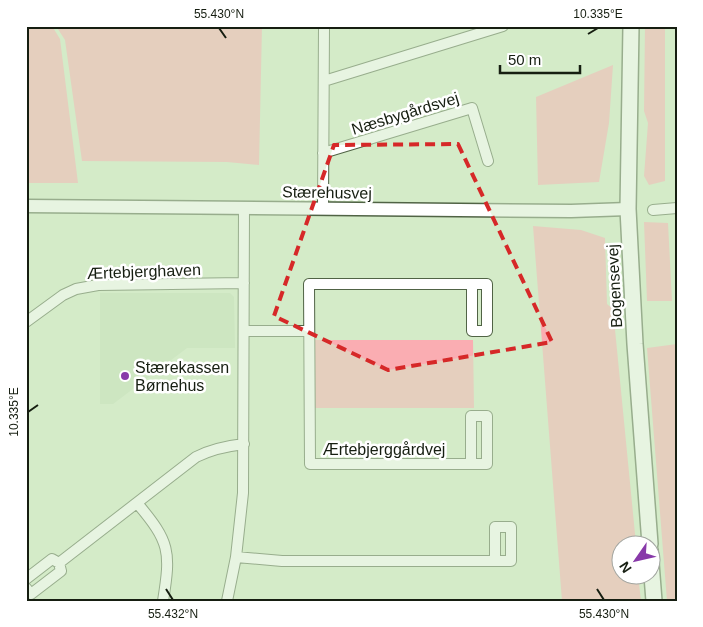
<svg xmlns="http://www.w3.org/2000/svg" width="703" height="627" viewBox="0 0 703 627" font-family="Helvetica,sans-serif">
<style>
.built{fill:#c6e0b8}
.green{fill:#faadb2}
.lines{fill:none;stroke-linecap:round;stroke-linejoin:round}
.minor-casing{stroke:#506345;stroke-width:12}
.tertiary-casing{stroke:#506345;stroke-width:15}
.secondary-casing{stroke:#506345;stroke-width:18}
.minor{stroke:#fff;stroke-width:10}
.tertiary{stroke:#fff;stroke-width:12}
.secondary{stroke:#fff;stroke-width:15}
.marked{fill:none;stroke:#d62828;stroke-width:4;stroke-dasharray:10 6;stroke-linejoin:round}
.ticks{fill:none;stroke:#161e11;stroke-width:2}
.poi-dot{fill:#8839a9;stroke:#fff;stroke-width:2}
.labels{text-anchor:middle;stroke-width:5;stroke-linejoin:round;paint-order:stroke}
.street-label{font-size:16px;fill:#161e11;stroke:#fff}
.poi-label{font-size:16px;fill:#161e11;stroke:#fff;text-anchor:start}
.neatline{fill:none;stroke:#161e11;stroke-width:2}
.ticks-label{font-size:12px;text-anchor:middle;fill:#161e11}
</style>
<rect width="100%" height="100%" fill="#d4ebc8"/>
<path class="built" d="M 100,293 L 230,293 L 234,297 L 235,348 L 187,348 L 113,404 L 100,404 Z"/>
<path class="green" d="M 26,26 L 52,26 L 60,39 L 78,183 L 26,183 Z
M 56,26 L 262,26 L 259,165 L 227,162 L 82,161 L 65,40 Z
M 645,26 L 665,26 L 665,181 L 649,185 L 644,176 L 648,123 L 644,111 Z
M 613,65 L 609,123 L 599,182 L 538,185 L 536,97 Z
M 644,222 L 668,223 L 672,301 L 647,301 Z
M 533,226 L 581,230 L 605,238 L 607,304 L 613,309 L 636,544 L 620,544 L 620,574 L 638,575 L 641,601 L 562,601 Z
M 314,340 L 473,340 L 474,408 L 314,408 Z
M 677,344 L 677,601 L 667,601 L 647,348 Z"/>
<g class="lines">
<g class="minor-casing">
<path id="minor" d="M 324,81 L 503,26
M 323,153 L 472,108 L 488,161
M 323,208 L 324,26
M 653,210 L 677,208
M 26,322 L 63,295 L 76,289 L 98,285 L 244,283
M 244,331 L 309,331
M 471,416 L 487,416 L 487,464 L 471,464 Z
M 471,464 L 310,464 L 309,284 L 487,284 L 487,331 L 472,331 L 472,284
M 137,503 C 170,542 171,551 163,601
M 236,557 L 282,561 L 511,561 L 511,527 L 495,527 L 495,561
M 59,563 L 196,457 C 212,449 226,446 244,444
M 26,579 L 52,559 L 59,563
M 26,588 L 31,594 L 61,571 L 59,563
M 227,601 L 236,557 L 243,493 L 244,207"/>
</g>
<g class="tertiary-casing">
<path id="tertiary" d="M 26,206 L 571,211 L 628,209"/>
</g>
<g class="secondary-casing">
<path id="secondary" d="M 631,26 L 628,209 L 635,344 L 650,544
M 650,550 L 654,601"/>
</g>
<use href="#minor" class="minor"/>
<use href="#tertiary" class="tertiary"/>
<use href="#secondary" class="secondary"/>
</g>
<path d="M0 0H703V627H0ZM 458,144 L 552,342 L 388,370 L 274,316 L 334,145 Z" fill="#d4ebc8" fill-opacity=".55" fill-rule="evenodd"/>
<path class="marked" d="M 458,144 L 552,342 L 388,370 L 274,316 L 334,145 Z"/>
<path class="ticks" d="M 219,28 L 226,38M 588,34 L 598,28M 28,412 L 38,405M 166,589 L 173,600M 597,589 L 604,600"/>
<circle class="poi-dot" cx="125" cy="376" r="5"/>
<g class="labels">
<g class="street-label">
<text transform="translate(405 113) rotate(-17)" y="6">Næsbygårdsvej</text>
<text transform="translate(327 192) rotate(1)" y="6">Stærehusvej</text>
<text transform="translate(144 271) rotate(-2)" y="6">Ærtebjerghaven</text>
<text transform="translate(614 286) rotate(-93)" y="6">Bogensevej</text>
<text x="384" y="455">Ærtebjerggårdvej</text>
</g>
<g class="poi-label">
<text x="135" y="373">Stærekassen<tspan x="135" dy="18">Børnehus</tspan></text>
</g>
</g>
<rect width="703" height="627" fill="none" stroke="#ffffff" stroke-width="55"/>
<g transform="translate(636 560) rotate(236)"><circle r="24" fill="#ffffff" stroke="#a2a5a0"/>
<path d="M0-4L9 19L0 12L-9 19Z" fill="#8839a9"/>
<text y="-8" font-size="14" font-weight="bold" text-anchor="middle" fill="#161e11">N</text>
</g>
<path d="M500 65v8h80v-8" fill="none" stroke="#161e11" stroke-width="2.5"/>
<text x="508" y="65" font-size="15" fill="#161e11" stroke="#ffffff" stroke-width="4" paint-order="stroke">50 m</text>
<rect x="28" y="28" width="648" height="572" class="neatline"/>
<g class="ticks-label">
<text x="219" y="18">55.430°N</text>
<text x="598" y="18">10.335°E</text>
<text transform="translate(14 412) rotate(-90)" y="4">10.335°E</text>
<text x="173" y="618">55.432°N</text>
<text x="604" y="618">55.430°N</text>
</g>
</svg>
